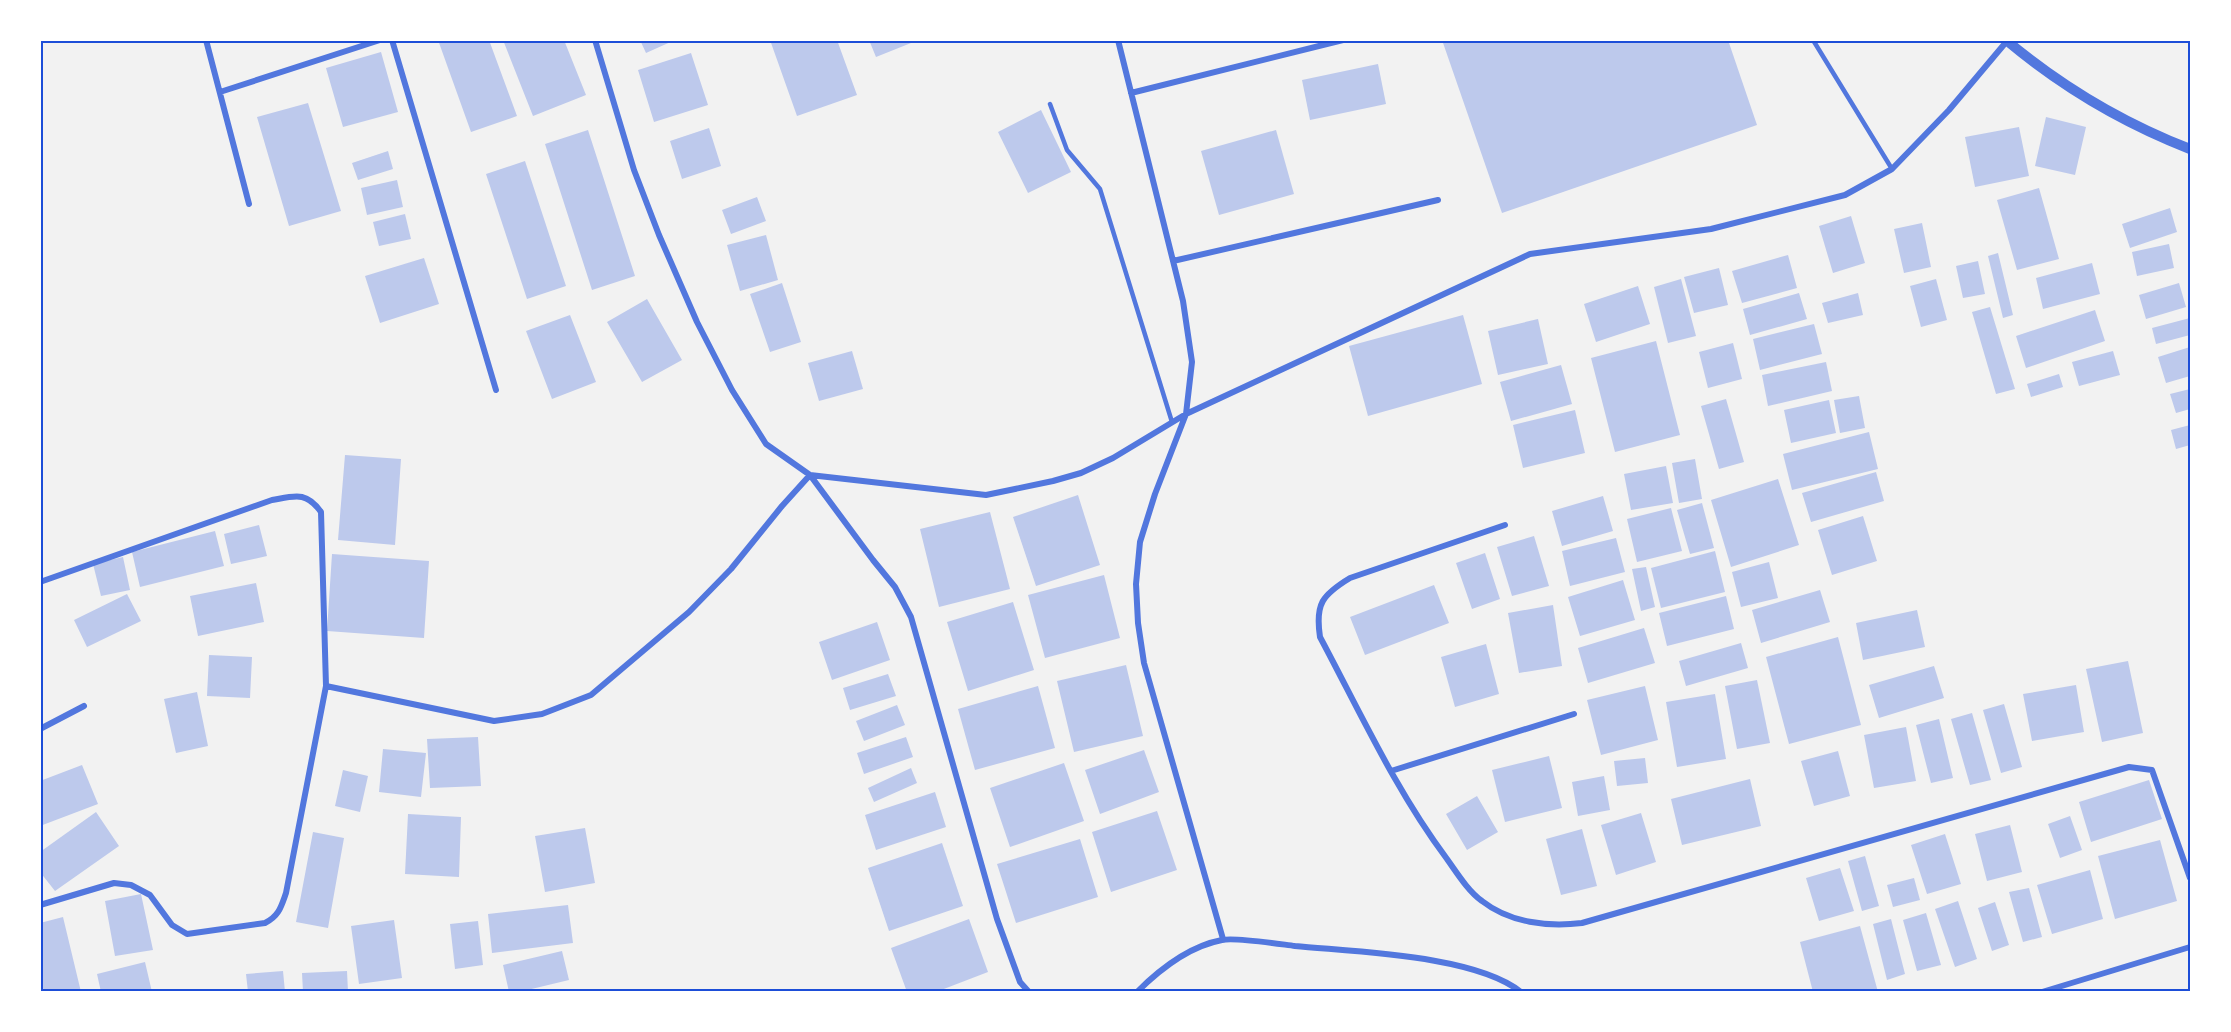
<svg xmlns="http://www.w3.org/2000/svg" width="2231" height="1032" viewBox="0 0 2231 1032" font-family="'Fira Sans Condensed',sans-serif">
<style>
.building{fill:#bdc9ec}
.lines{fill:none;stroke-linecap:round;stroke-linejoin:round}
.service{stroke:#5277de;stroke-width:4.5}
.minor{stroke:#5277de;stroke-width:6}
.tertiary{stroke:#5277de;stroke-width:10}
.neatline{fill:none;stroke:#1d4ed8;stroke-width:2}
</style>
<rect width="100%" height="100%" fill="#f2f2f2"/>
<path class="building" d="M 438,40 L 489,40 L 517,116 L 471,132 Z
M 503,40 L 564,40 L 586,95 L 533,116 Z
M 640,40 L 675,40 L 646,53 Z
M 770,40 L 837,40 L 857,95 L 797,116 Z
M 869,40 L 916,40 L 916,41 L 876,57 Z
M 1442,40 L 1728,40 L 1757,125 L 1502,213 Z
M 381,52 L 398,112 L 343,127 L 326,68 Z
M 691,53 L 708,105 L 654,122 L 638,70 Z
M 1378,64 L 1386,104 L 1310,120 L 1302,80 Z
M 308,103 L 341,211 L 289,226 L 257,117 Z
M 1041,110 L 1071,172 L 1028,193 L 998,132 Z
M 2046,117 L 2086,127 L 2075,175 L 2035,166 Z
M 2019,127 L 2029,176 L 1975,187 L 1965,137 Z
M 709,128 L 721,166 L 682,179 L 670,141 Z
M 588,130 L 635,276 L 592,290 L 545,144 Z
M 1276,130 L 1294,194 L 1219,215 L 1201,151 Z
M 388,151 L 393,169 L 358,180 L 352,163 Z
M 525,161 L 566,286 L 527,299 L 486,174 Z
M 397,180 L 403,207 L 367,215 L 361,188 Z
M 2039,188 L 2059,259 L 2017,270 L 1997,200 Z
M 757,197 L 766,221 L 731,234 L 722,210 Z
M 2170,208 L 2177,232 L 2130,248 L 2122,224 Z
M 405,214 L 411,239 L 379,246 L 373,222 Z
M 1851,216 L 1865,263 L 1833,273 L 1819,226 Z
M 1922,223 L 1931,267 L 1904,273 L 1894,229 Z
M 766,235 L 778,280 L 740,291 L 727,245 Z
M 2169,244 L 2174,268 L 2137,276 L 2132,252 Z
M 1998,253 L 2013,315 L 2003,318 L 1988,256 Z
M 1788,255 L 1797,288 L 1742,303 L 1732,271 Z
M 424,258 L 439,304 L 380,323 L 365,276 Z
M 1978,261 L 1985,294 L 1963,298 L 1956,266 Z
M 2092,263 L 2100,294 L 2043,309 L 2036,278 Z
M 1719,268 L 1728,305 L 1694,313 L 1684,277 Z
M 1681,279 L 1696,336 L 1668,343 L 1654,287 Z
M 1936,279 L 1947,320 L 1921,327 L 1910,286 Z
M 782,283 L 801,342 L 770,352 L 750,294 Z
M 2179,283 L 2186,307 L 2146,319 L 2139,295 Z
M 1638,286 L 1650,324 L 1596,342 L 1584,304 Z
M 1799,293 L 1807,319 L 1750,335 L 1743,309 Z
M 1858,293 L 1863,315 L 1828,323 L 1822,303 Z
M 647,299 L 682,360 L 642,382 L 607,322 Z
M 1990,307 L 2015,389 L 1996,394 L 1972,312 Z
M 2095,310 L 2105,341 L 2026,368 L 2016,336 Z
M 570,315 L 596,382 L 552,399 L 526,331 Z
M 1463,315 L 1482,384 L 1368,416 L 1349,346 Z
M 2190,318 L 2190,335 L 2156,344 L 2152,328 Z
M 1538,319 L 1548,364 L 1498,375 L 1488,331 Z
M 1814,324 L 1822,354 L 1760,370 L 1753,339 Z
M 1656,341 L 1680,435 L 1615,452 L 1591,358 Z
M 1733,343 L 1742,379 L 1708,388 L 1699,352 Z
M 2190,347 L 2190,376 L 2166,383 L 2158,357 Z
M 852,351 L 863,389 L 819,401 L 808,363 Z
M 2113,351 L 2120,375 L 2079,386 L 2072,362 Z
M 1826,362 L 1832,391 L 1768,406 L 1762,375 Z
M 1561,365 L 1572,404 L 1511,421 L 1500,382 Z
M 2059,374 L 2063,387 L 2031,397 L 2027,384 Z
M 2190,389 L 2190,409 L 2176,413 L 2170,394 Z
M 1859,396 L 1865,428 L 1840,433 L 1834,400 Z
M 1726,399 L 1744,462 L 1719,469 L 1701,406 Z
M 1829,400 L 1836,433 L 1791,443 L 1784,410 Z
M 1575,410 L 1585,453 L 1523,468 L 1513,425 Z
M 2190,425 L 2190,445 L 2176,449 L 2171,430 Z
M 1869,432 L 1878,469 L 1792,490 L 1783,454 Z
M 345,455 L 401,459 L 395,545 L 338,540 Z
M 1695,459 L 1702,499 L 1679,503 L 1672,463 Z
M 1666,466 L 1673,503 L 1631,510 L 1624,474 Z
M 1876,472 L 1884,501 L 1811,522 L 1802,493 Z
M 1778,479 L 1799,545 L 1731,567 L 1711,500 Z
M 1078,495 L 1100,565 L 1036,586 L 1013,517 Z
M 1603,496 L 1613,531 L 1562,546 L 1552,511 Z
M 1702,503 L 1714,548 L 1690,554 L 1677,510 Z
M 1671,508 L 1682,551 L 1637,562 L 1627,519 Z
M 990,512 L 1010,589 L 939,607 L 920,529 Z
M 1863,516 L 1877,561 L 1832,575 L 1818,530 Z
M 259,525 L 267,556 L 231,564 L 224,534 Z
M 215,531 L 224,566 L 140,587 L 132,552 Z
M 1534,536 L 1549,586 L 1512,596 L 1497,547 Z
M 1616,538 L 1625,572 L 1570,586 L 1562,551 Z
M 1715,551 L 1725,592 L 1661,608 L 1651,568 Z
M 1485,553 L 1500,599 L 1472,609 L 1456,563 Z
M 332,554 L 429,561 L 424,638 L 327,631 Z
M 123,557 L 130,590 L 101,596 L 93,564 Z
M 1769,562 L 1778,598 L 1741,607 L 1732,572 Z
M 1646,567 L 1655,607 L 1641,611 L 1632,569 Z
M 1104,575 L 1120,638 L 1045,658 L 1028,595 Z
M 1623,580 L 1635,620 L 1580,636 L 1568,597 Z
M 256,583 L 264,622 L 198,636 L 190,596 Z
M 1434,585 L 1449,623 L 1365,655 L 1350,617 Z
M 1820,590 L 1830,622 L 1761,643 L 1752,610 Z
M 127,594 L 141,621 L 87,647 L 74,620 Z
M 1726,596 L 1734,629 L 1667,646 L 1659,613 Z
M 1013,602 L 1034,670 L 968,691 L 947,622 Z
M 1553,605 L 1562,666 L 1519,673 L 1508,613 Z
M 1917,610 L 1925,647 L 1863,660 L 1856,623 Z
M 877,622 L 890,660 L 832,680 L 819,642 Z
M 1644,628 L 1655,663 L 1588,683 L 1578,648 Z
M 1838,637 L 1861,725 L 1789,744 L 1766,657 Z
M 1741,643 L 1748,668 L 1686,686 L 1679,661 Z
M 1486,644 L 1499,694 L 1455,707 L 1441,657 Z
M 209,655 L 252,657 L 250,698 L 207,696 Z
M 2128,661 L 2143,733 L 2102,742 L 2086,669 Z
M 1126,665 L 1143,736 L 1074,752 L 1057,681 Z
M 1934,666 L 1944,698 L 1879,718 L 1869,685 Z
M 888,674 L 896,696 L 850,710 L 843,688 Z
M 1757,680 L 1770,743 L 1737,749 L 1725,686 Z
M 2076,685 L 2084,732 L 2032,741 L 2023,694 Z
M 1038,686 L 1055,748 L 975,770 L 958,709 Z
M 1645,686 L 1658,740 L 1601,755 L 1587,700 Z
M 197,692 L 208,746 L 176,753 L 164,699 Z
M 1715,694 L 1726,759 L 1677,767 L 1666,702 Z
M 2004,704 L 2022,767 L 2001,773 L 1983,710 Z
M 897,705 L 905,725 L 864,741 L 856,721 Z
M 1972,713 L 1991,780 L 1970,785 L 1951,719 Z
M 1939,719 L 1953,778 L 1931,783 L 1916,725 Z
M 1906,727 L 1916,781 L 1874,788 L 1864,735 Z
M 478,737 L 481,786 L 430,788 L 427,739 Z
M 906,737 L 913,757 L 864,774 L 857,753 Z
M 383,749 L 426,753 L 421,797 L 379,792 Z
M 1144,750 L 1159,792 L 1100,814 L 1085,770 Z
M 1838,751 L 1850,796 L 1814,806 L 1801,761 Z
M 1549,756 L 1562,808 L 1505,822 L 1492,770 Z
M 1645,758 L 1648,783 L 1617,786 L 1614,761 Z
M 1064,763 L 1084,821 L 1010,847 L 990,788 Z
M 82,765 L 98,804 L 40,826 L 40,781 Z
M 911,768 L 917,783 L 874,802 L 868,788 Z
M 343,770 L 368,776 L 360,812 L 335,806 Z
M 1604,776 L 1610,810 L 1578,816 L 1572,782 Z
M 1750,779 L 1761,826 L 1682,845 L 1671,799 Z
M 2149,780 L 2162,819 L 2091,842 L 2079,802 Z
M 935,792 L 946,827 L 876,850 L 865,815 Z
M 1477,796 L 1498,832 L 1467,850 L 1446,814 Z
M 1157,811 L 1177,870 L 1111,892 L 1092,832 Z
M 96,812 L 119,846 L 55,891 L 40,872 L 40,852 Z
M 1641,813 L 1656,862 L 1616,875 L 1601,825 Z
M 408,814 L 461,817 L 459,877 L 405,874 Z
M 2070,816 L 2082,850 L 2060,858 L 2048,824 Z
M 2010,825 L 2022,872 L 1987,881 L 1975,834 Z
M 585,828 L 595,883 L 545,892 L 535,836 Z
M 1582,829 L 1597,886 L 1561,895 L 1546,839 Z
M 313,832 L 344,838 L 328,928 L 296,922 Z
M 1945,834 L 1961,884 L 1927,894 L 1911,845 Z
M 1080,839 L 1098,897 L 1016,923 L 997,864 Z
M 2160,840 L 2177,901 L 2115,919 L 2098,856 Z
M 942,843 L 963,906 L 889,931 L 868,868 Z
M 1865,856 L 1879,906 L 1862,911 L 1848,861 Z
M 1840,868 L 1854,911 L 1819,921 L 1806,878 Z
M 2090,870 L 2103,919 L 2052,934 L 2037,885 Z
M 1914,878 L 1920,900 L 1893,907 L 1887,885 Z
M 2029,888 L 2042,937 L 2023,942 L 2009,892 Z
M 141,894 L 153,950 L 115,956 L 105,901 Z
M 1958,901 L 1977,959 L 1955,967 L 1935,909 Z
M 1995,902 L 2009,945 L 1992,951 L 1978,908 Z
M 568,905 L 573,943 L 492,953 L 488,914 Z
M 1926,913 L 1941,965 L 1917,971 L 1903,920 Z
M 63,917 L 81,992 L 44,992 L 40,976 L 40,923 Z
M 969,919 L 988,972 L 936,992 L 907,992 L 891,948 Z
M 1891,919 L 1905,974 L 1887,980 L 1873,924 Z
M 394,920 L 402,978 L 359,984 L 351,926 Z
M 478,921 L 483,965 L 455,969 L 450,924 Z
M 1860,926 L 1878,992 L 1813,992 L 1800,942 Z
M 562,951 L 569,980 L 519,992 L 509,992 L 503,965 Z
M 145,962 L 152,992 L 101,992 L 97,974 Z
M 283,971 L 285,992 L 248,992 L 246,974 Z
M 347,971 L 348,992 L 303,992 L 302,973 Z"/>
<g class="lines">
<path class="service" d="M 1813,40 L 1892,169
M 1050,104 L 1067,150 L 1100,189 L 1172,422"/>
<path class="minor" d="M 206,40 L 249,204
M 392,40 L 496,390
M 595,40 L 634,170 L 659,235 L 697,322 L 732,390 L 766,444 L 810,475 L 873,560 L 895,587 L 911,617 L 997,919 L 1020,982 L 1029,992
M 1118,40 L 1183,301 L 1192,362 L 1186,414 L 1155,494 L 1140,542 L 1136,584 L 1138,623 L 1144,663 L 1223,939
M 220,92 L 380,40
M 1131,93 L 1343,40
M 1173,261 L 1438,200
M 1505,525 L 1350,578 C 1322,595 1315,604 1320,637 C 1360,712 1396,791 1447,859 C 1457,873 1468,891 1482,901 C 1510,923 1548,927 1582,923 L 2129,767 L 2152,770 L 2190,878
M 40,582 L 272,500 C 295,496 306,491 321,512 L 326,686 L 286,893 C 281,907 279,916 265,923 L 187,934 L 172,925 L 150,895 L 131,885 L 114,883 L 40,905
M 326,686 L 494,721 L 542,714 L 591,695 L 689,612 L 731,569 L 782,506 L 810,475 L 986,495 L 1053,481 L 1081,473 L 1113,458 L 1186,414 L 1530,254 L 1711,229 L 1845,195 L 1892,169 L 1949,110 L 2007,41
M 40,729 L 84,706
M 1391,771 L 1574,714
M 1137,992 C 1159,970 1190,946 1222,940 C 1235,937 1279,944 1295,946 C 1355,952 1475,955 1521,992
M 2042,992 L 2190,947"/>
<path class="tertiary" d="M 2006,40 C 2062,87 2123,123 2190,149"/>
</g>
<rect width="2231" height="1032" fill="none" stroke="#ffffff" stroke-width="84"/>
<rect x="42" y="42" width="2147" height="948" class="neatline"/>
</svg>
